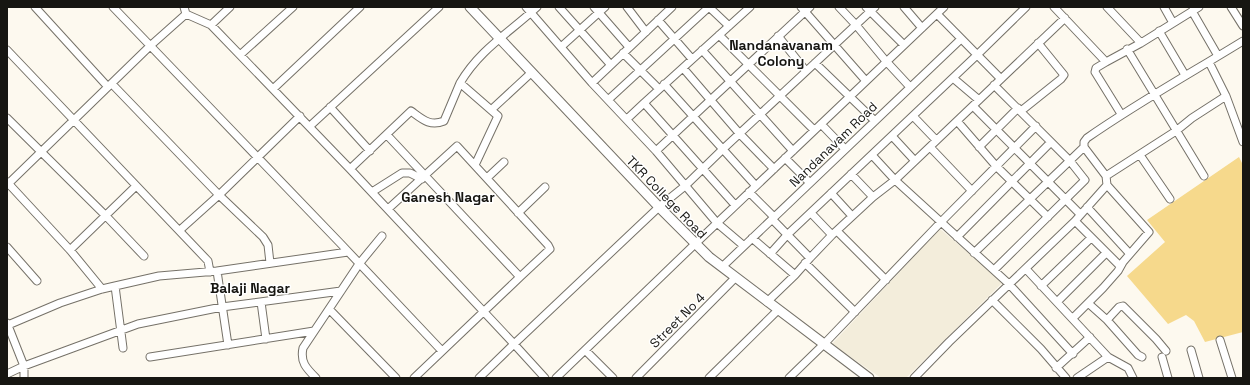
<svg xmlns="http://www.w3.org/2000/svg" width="1250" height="385" viewBox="0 0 1250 385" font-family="'Space Grotesk',sans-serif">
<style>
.built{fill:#f3eddb}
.green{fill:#f6d98c}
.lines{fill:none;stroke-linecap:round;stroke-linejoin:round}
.minor-casing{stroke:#757168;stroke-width:9}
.tertiary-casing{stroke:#757168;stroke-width:11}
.minor{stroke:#fff;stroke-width:7}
.tertiary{stroke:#fff;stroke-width:9}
.labels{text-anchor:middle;stroke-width:3;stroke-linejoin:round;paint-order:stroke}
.street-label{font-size:13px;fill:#171612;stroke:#fff}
.neighbourhood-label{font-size:14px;font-weight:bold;fill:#171612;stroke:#fff}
</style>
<rect width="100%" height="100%" fill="#fdf9ef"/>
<path class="built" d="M 940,229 L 1003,282 L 906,378 L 881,378 L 832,344 Z"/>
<path class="green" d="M 1239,157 L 1243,165 L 1243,332 L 1205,342 L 1194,321 L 1186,315 L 1168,324 L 1127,276 L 1165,242 L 1147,220 Z"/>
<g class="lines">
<g class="minor-casing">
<path id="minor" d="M 35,7 L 108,87
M 113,7 L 340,243 L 442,351
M 184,7 L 186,14 L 211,25 L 350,169 L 514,344 L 479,378
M 526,7 L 592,83 L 656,151 L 717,223 L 744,246
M 559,7 L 610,64
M 594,7 L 629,47
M 627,7 L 646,32
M 709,7 L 729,26
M 801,7 L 866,81
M 839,7 L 856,25 L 885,60 L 910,87
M 866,7 L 904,45
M 904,7 L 922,28
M 1054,7 L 1106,62 L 1141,43 L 1199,7
M 1107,7 L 1141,43
M 1164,7 L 1173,23
M 1231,7 L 1243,26
M 1192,11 L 1218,56
M 937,14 L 1001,79
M 658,20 L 692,59
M 211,25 L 230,7
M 1159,31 L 1185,75
M 719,35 L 814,130
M 778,36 L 806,71
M 561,47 L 605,7
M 1127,49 L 1204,176
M 7,50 L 208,261 L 210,272
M 702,50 L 793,151
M 623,53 L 659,89
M 240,55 L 293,7
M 1106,62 L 1096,68 L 1095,72 L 1121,114
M 1209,62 L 1226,96 L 1243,142
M 815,63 L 875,121
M 683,68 L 739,133 L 774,169
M 953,78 L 979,100
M 592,83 L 672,7
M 112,84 L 219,195 L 263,237 L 268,245 L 270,263
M 664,84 L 756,186
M 994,85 L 1070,161 L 1085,180 L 994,270
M 273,89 L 360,7
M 608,100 L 709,7
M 644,103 L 750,7
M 973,106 L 1080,214
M 330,107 L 370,151
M 491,110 L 531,73
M 1021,111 L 1061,79 L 1064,75 L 1038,43
M 913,116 L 936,140
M 7,118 L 106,216 L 144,256
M 627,119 L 644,103 L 735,205
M 957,121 L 996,166 L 1048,217
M 821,124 L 845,149
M 310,126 L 439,7
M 387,135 L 520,277 L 550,249 L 548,245 L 457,146 L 388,209
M 892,136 L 915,161
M 930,147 L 972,191
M 979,147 L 1018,108
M 656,151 L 810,7
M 872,155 L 895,180 L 941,222 L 1009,284 L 1073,354
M 1140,155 L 1170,199
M 785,158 L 810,183
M 475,165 L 498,116 L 460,83 C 480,49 509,33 537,7
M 350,169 L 411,111 C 422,119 430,127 444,121 L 460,83
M 851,174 L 873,197
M 1106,176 L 1176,131 L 1192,118 L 1226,96
M 487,178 L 504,162
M 7,182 L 70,250 L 102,289
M 7,185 L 150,46 L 186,14
M 372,192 L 402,173 L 410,173 L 422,179
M 749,192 L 774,217
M 831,193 L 852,216
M 1087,207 L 1130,254
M 518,213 L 545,187
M 811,213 L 832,235
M 772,219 L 810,258
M 1075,221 L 1120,266
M 180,230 L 219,195 L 300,116
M 837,231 L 886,280
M 957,237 L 1051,142
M 752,238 L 795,275
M 7,247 L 37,281
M 70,250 L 136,186
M 974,253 L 1084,147
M 770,254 L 787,235 L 977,55 L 1026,7
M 805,263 L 855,312
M 722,267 L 961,39
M 1026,269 L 1108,357 L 1128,368 L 1133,378
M 217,271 L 228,345
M 115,286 L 123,348
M 1041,286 L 1091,238
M 992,300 L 1041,349 L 1066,378
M 261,302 L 266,339
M 767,302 L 795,275 L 810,258 L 832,235 L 873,197 L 895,180 L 1065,18
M 1057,302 L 1106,253
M 1088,303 L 1107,320 L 1138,355 L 1142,357
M 329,309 L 396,378
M 1073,318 L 1103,288 L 1118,271 L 1123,262 L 1149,232 L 1107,185
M 1107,320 L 1119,307 L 1123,306 L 1156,339 L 1166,351
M 7,323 L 24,366 L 24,378
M 8,325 L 60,303 L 102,289 L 115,286 L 159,276 L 217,271 L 348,252
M 1220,340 L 1232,378
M 585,350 L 613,378
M 1191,350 L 1199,378
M 150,357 L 314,331
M 1162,357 L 1168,378
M 1056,368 L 1090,337
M 7,374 L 24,366 L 138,324 L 222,307 L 341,291
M 316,378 C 306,368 300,362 303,348 L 359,264 L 382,236
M 414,378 L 520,277
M 545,378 L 514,344 L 659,207 L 685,186 L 723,149 L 875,7
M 556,378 L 695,244 L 944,7
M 636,378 L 735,278
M 709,378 L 778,310
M 789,378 L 824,344 L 941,222 L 1036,126
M 914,378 L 949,342 L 1075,221 L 1107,185 L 1106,176 L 1084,147 L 1084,142 L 1087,138 C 1137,103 1191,73 1243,41
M 1077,378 L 1108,357"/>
</g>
<g class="tertiary-casing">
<path id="tertiary" d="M 470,7 L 659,207 L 709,257 L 869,378"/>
</g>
<use href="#minor" class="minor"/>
<use href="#tertiary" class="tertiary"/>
</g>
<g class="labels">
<g class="street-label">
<text transform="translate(833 144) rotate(-44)" y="5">Nandanavam Road</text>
<text transform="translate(667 197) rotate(46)" y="5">TKR College Road</text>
<text transform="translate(677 320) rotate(-45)" y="5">Street No 4</text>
</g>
<g class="neighbourhood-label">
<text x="781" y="50">Nandanavanam<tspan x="781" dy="16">Colony</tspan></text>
<text x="448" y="202">Ganesh Nagar</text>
<text x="250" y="293">Balaji Nagar</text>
</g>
</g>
<rect width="1250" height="385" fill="none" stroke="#171612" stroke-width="16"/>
</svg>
